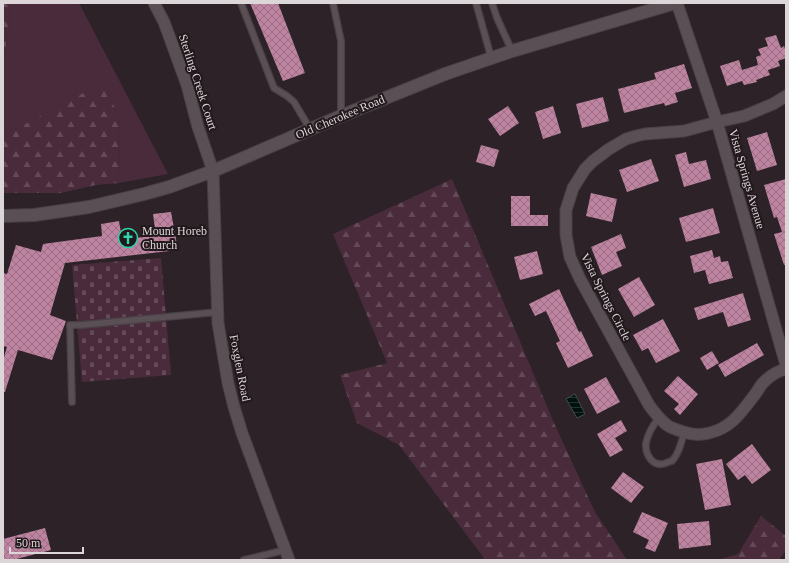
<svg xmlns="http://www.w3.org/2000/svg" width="789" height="563" viewBox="0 0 789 563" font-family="'Times New Roman',serif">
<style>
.grass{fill:#4a2b3b}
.forest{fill:url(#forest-firs)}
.cemetery{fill:url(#cemetery-stones)}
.water{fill:url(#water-rules);stroke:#424d49}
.building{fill:url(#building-cross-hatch)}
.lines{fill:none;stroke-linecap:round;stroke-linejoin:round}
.lane-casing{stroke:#484044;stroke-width:8}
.street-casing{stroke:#484044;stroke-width:13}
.secondary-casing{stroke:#484044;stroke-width:14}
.lane{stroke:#5a4f54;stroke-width:5.5}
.street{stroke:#5a4f54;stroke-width:11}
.secondary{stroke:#5a4f54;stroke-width:12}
.labels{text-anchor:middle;stroke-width:4;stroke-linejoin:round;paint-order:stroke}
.street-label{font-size:12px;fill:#ddd6d9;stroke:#22191d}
.poi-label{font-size:12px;fill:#ddd6d9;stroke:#22191d;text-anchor:start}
</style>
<defs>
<pattern id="forest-firs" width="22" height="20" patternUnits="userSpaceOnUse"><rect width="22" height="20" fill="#4a2b3b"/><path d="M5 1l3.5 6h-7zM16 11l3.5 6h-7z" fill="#644957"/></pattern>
<pattern id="cemetery-stones" width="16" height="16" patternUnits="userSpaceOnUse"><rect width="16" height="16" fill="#4a2b3b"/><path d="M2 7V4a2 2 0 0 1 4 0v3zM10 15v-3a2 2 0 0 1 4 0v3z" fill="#644957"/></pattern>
<pattern id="water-rules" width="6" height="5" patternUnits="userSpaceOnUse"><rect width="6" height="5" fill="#00120b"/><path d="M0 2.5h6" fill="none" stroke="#25342e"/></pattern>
<pattern id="building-cross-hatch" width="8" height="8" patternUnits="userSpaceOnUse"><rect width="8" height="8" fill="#be83a0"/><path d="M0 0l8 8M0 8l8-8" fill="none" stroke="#996f84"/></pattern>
</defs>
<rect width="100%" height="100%" fill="#2c2227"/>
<path class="grass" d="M 7,3 L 79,3 L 168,174 L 119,183 L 118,115 L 104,83 L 3,136 L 3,59 L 4,56 L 11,16 Z"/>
<path class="forest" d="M 3,3 L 7,3 L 11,16 L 4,56 L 3,59 Z
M 104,82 L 118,115 L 119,183 L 96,185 L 61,193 L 3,193 L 3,136 Z
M 452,179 L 554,423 L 595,512 L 627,560 L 478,560 L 484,558 L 399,445 L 357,423 L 340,375 L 387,363 L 333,234 Z
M 761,516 L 786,536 L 786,550 L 779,560 L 717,560 L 738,554 Z"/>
<path class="cemetery" d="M 161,258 L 171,375 L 82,382 L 72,265 Z"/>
<path class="water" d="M 575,394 L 585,414 L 577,418 L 566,399 Z"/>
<path class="building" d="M 250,3 L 278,3 L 305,73 L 283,81 Z
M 776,35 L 781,48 L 784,46 L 786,51 L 786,58 L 778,61 L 780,66 L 768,70 L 770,75 L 756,80 L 757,82 L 744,85 L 742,81 L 727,86 L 720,66 L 739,60 L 742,70 L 758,65 L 756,57 L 761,55 L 758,49 L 768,46 L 765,38 Z
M 684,64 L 692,88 L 675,93 L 678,102 L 665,106 L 664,103 L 624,113 L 618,89 L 656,79 L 654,73 Z
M 603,97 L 609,121 L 582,128 L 576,104 Z
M 508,106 L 519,123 L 500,136 L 488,119 Z
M 553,106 L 561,133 L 543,139 L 535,112 Z
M 767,132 L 777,165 L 757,171 L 747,138 Z
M 481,145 L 499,150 L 494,167 L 476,162 Z
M 686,152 L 689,164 L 706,160 L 711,179 L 684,187 L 675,155 Z
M 651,159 L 659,181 L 627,192 L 619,170 Z
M 786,179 L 786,265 L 784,265 L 774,234 L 782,232 L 777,217 L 774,218 L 764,185 Z
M 591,193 L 617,199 L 612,222 L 586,216 Z
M 511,196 L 530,196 L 530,215 L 548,215 L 548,226 L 511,226 Z
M 713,208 L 720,233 L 686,242 L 679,218 Z
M 171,212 L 178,250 L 65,263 L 50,315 L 66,321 L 52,360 L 18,350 L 5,392 L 3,392 L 3,360 L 7,347 L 3,346 L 3,273 L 7,274 L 16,245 L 41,252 L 43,244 L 102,236 L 101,224 L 119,221 L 122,239 L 156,236 L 153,214 Z
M 621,234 L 626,248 L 616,252 L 622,266 L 602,275 L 591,247 Z
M 712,250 L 714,258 L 720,256 L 721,262 L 728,261 L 733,278 L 709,284 L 705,270 L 694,273 L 690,256 Z
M 537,251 L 543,274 L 520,280 L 514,257 Z
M 639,277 L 655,305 L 634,317 L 618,289 Z
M 559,289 L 579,332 L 581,331 L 593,356 L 568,368 L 556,343 L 560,341 L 546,311 L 535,316 L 529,304 Z
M 743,293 L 751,320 L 728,327 L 723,312 L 698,320 L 694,308 Z
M 663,319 L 680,351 L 656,363 L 648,348 L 642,351 L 633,335 Z
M 757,343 L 764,355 L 725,377 L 718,365 Z
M 712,351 L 719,363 L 707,370 L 700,358 Z
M 678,376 L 698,394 L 680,415 L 674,409 L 679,404 L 664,391 Z
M 606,377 L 620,402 L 597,414 L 584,389 Z
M 621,420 L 627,431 L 615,438 L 623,450 L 610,457 L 597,434 Z
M 752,444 L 771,470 L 752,484 L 745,475 L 738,480 L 726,464 Z
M 722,459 L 731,505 L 705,510 L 696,464 Z
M 623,472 L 644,487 L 631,503 L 611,488 Z
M 642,512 L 668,523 L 655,552 L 645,548 L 649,540 L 633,532 Z
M 709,521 L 711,545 L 679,549 L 677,524 Z
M 45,528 L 51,550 L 13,560 L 4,560 L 3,556 L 3,539 Z"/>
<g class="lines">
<g class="lane-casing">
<path id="lane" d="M 241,3 L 274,88 L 287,96 L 294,102 L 310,129
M 333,3 L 341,41 L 341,116
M 476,3 L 491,57
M 492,3 L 497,18 L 512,51
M 72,402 L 70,325 L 82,325 L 218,312
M 659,418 C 653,425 648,433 646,443 C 645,455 653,468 666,463 C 666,463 671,461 672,461 C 679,454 682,441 684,432
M 244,560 L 285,550"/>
</g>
<g class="street-casing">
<path id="street" d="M 154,3 L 164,22 L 187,85 L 198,127 L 213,171 L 218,323 L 228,383 L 234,407 L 242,433 L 289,560
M 677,3 L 717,122 L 786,365
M 786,96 L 773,104 L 744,116 L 717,122 L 684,131 L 645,134 L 636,136 L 626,139 L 609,149 L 593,161 L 585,169 L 573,188 L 566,210 L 566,235 L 570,257 L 580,279 L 649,405 C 655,413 661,422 670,427 C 675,429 680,431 684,432 C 692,435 701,435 709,433 C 732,428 742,411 756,393 C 759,389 761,384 765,381 C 771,375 778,371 786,369"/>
</g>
<g class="secondary-casing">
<path id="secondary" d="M 3,216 L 34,215 L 89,207 L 144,194 L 169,187 L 213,171 L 341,116 L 445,74 L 512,51 L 675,3"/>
</g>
<use href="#lane" class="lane"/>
<use href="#street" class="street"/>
<use href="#secondary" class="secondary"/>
</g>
<defs>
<g id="church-ring" transform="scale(1)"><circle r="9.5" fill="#22191d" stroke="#2cd5ab" stroke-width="1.5"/><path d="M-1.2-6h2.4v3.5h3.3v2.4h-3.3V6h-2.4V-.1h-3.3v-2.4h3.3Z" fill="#2cd5ab"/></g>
</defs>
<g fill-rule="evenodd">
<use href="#church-ring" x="128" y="238"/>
</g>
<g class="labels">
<g class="street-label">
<text transform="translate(198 82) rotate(72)" y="4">Sterling Creek Court</text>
<text transform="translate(340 117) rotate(-23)" y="4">Old Cherokee Road</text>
<text transform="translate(747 179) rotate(74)" y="4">Vista Springs Avenue</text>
<text transform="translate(606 297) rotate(63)" y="4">Vista Springs Circle</text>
<text transform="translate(240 368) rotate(79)" y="4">Foxglen Road</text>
</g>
<g class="poi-label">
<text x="142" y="235">Mount Horeb<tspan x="142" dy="14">Church</tspan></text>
</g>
</g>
<rect width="789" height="563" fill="none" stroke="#ddd6d9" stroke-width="8"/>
<path d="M10 547v6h73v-6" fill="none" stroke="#ddd6d9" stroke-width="2"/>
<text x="16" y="547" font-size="12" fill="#ddd6d9" stroke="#22191d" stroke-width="3" paint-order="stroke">50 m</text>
</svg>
